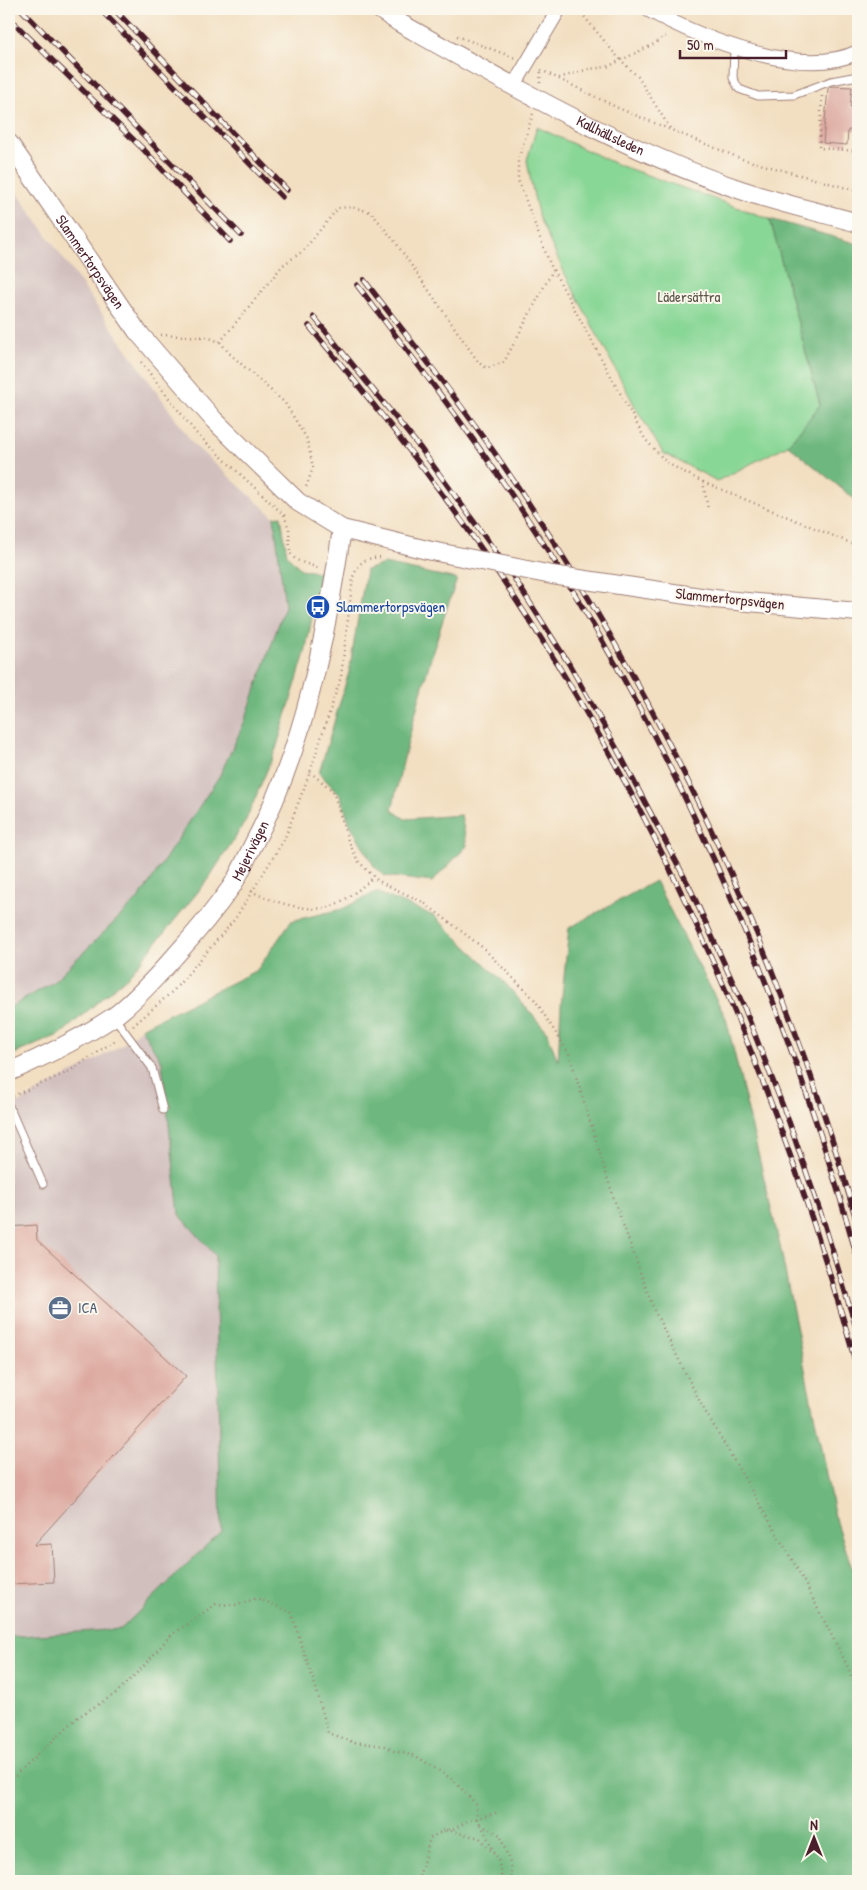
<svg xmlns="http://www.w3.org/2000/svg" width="867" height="1890" viewBox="0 0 867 1890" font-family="'Patrick Hand',sans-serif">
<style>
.industrial{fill:#d1bfbe}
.green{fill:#89d796;stroke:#6a7b60}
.forest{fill:#6eb87f;stroke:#5c6c55}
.building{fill:#dca79e}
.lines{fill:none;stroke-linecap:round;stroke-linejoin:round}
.service-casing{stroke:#9e7e76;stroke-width:9}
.minor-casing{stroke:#9e7e76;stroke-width:16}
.tertiary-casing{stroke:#9e7e76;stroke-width:20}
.path{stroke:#9e7e76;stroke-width:2.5;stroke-dasharray:1 4;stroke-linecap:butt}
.service{stroke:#fff;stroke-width:7}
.minor{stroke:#fff;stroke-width:14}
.tertiary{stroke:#fff;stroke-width:18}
.rail-casing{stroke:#4a1f2b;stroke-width:5.5}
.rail{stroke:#fbf7ec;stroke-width:4;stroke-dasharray:11;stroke-linecap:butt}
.tertiary-bridge-casing{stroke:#9e7e76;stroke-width:20;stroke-linecap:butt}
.tertiary-bridge{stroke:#fff;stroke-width:18}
.labels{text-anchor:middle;stroke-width:4;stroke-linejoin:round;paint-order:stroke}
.street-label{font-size:15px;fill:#4a1f2b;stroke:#fbf7ec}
.park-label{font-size:15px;fill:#5d564b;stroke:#fbf7ec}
.transit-label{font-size:15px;fill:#164399;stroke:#fbf7ec;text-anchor:start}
.service-label{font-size:15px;fill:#4e5e75;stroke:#fbf7ec;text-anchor:start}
</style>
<rect width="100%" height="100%" fill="#fbf7ec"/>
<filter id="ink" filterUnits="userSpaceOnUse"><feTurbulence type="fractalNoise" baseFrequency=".02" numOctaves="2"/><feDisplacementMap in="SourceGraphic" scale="10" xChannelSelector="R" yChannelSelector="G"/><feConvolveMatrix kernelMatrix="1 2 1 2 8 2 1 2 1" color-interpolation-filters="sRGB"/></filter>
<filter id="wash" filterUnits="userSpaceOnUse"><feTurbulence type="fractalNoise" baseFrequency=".0096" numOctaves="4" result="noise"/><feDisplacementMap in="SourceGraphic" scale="20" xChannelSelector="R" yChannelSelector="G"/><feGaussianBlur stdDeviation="1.12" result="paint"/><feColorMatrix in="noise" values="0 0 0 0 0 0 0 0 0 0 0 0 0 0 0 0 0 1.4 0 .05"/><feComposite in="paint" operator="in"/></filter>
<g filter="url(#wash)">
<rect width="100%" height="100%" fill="#f2dec0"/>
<path class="industrial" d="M 9,181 L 194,445 L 274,517 L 285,606 L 244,723 L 220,775 L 140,897 L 52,983 L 9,1008 Z
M 141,1028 L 162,1062 L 179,1214 L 215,1255 L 221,1531 L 121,1629 L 9,1637 L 9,1106 L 20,1102 L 122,1045 Z"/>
<path class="green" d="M 537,127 L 616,164 L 770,219 L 820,405 L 788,445 L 717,481 L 663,453 L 637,410 L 565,274 L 539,218 L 531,183 L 527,160 Z"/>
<path class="forest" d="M 770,219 L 858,244 L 858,502 L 788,445 L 820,405 Z
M 281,516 L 287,555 L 301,569 L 321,573 L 305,653 L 276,749 L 245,822 L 207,881 L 131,973 L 61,1034 L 9,1056 L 9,1008 L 52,983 L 140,897 L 220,775 L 244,723 L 285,606 L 274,517 Z
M 384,564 L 457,579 C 430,654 409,732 392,810 L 405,819 L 461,815 L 467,846 L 432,882 L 385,876 L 374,866 L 350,824 L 340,795 L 319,773 L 349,672 L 366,570 Z
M 655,881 L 726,1018 L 780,1246 L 834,1513 L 858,1587 L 858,1881 L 9,1881 L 9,1637 L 121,1629 L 221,1531 L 215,1255 L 179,1214 L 162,1062 L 141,1028 L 257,970 L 291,921 L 342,909 L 376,892 L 434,916 L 506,984 L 547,1032 L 558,1061 L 561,1006 L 569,928 Z"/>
<g id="blocks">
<path class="building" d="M 832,86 L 852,87 L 850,107 L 858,107 L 858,131 L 848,130 L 847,145 L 823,143 L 828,88 Z
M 36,1225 L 37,1240 L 186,1376 L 34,1545 L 52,1544 L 54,1582 L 9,1584 L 9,1227 Z"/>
</g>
</g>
<g filter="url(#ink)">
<use href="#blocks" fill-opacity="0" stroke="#9e7e76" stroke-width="1"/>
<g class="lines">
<g class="service-casing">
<path id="service" d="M 734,48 L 733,78 L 739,89 L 758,96 L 794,95 L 831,81 L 858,76
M 114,1017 L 152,1068 L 163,1110
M 9,1106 L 43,1184"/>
</g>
<g class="minor-casing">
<path id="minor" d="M 647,9 C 700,38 801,80 858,52
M 513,87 L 559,9"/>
</g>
<g class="tertiary-casing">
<g id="tertiary">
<path id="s1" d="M 379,9 L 400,23 C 510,85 621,149 741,190 C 779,203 819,212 858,223"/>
<path id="s2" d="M 9,143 L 137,331 L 214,420 L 298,502 L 342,529 L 427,550"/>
<path d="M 714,599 L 858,612"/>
<path id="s3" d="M 9,1072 C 45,1056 80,1039 113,1017 C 133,1003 158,975 175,956 C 195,934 215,910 232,886 C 240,873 246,859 253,845 C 304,749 326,637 342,529"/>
</g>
</g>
<path class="path" d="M 578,9 L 615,54 L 638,77 L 671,130
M 457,36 L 515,58
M 541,70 L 618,108 L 742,159 L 858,191
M 559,78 L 589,69 L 607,67 L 652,45 L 669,34
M 540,83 L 541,70
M 822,96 L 819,148 L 858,151
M 533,114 L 518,160 L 518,180 L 550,264 L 645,439 L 667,463 L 703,482 L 708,509
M 161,335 L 207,337 L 220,342 L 229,353 L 285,403 L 307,439 L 313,468 L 306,487
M 220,342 L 283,265 L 303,251 L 338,208 L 351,207 L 371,212 L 396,243 L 479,363 L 487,368 L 504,362 L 553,270
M 141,362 L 196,433 L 284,515 L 289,529 L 290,553 L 296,560 L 321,569
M 703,482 L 858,546
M 310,772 L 333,791 L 347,838 L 358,861 L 378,881 L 423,902 L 482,947 L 535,1000 L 569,1054 L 615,1202 L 654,1310 L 701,1404 L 798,1570 L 850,1671 L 858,1706
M 251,891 C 269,901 308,913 329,907 C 344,902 362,888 373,877
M 133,1026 L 174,990 L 235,919 L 284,840 L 310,772 L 341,677 L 353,577 C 360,561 364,558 383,557
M 13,1096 L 68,1072 L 117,1039
M 9,1784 L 19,1772 L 78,1717 L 115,1694 L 141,1669 L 170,1636 L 216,1604 L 238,1605 L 257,1598 L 291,1612 L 317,1691 L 328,1733 L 353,1742 L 385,1746 L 394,1751 L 416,1756 L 452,1779 L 476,1804 L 477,1819 L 481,1825
M 446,1830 L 480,1838 L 495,1855
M 418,1881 L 430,1838 L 445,1830 L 454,1829 L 467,1821 L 499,1812
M 502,1881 L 498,1859 L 481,1825 L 500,1835 L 510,1863 L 512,1881"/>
<use href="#service" class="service"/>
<use href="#minor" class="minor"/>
<use href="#tertiary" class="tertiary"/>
<g class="rail-casing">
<path id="rail" d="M 21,9 L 241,235
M 100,9 L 282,197
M 114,9 L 287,190
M 9,18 L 144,150 L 230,241
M 364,280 C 408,337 453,393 494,452 C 657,686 781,951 858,1226
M 357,285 C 409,353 461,420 509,491 C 667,725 783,988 858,1260
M 314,317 L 421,449 L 509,570 L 569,664 L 617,749 L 689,886 L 744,1007 L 789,1122 L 824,1223 L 858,1334
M 309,326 C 421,458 524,599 608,751 C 717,946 799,1156 858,1371"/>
</g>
<use href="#rail" class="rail"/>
<g class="tertiary-bridge-casing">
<path id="tertiary-bridge" d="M 427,550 L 552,575 L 714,599"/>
</g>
<use href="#tertiary-bridge" class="tertiary-bridge"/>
</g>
</g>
<defs>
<g id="bus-disc" transform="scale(1.25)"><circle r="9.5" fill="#1a4fb4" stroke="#fbf7ec"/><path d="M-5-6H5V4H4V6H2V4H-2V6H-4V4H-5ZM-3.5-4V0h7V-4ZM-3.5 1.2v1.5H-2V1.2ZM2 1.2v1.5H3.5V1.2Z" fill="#fff"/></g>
<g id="office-disc" transform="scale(1.25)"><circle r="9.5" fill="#5c6f8a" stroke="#fbf7ec"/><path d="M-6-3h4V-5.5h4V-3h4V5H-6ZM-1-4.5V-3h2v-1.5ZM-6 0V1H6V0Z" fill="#fff"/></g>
</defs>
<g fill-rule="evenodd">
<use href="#bus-disc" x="318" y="607"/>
<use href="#office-disc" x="60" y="1308"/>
</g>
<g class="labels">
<g class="street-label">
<text dy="5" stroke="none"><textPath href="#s1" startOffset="264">Kallhällsleden</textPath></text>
<text dy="5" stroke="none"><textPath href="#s2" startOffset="144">Slammertorpsvägen</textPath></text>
<text transform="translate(730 599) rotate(6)" y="5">Slammertorpsvägen</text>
<text dy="5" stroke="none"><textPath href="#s3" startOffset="335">Mejerivägen</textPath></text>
</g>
<g class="park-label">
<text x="689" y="302">Lädersättra</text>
</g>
<g class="transit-label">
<text x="336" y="612">Slammertorpsvägen</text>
</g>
<g class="service-label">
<text x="78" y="1313">ICA</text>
</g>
</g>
<rect width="867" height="1890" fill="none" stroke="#fbf7ec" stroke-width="30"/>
<g transform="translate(814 1838)" stroke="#fbf7ec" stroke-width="4" paint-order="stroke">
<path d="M0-4L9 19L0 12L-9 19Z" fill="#4a1f2b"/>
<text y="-8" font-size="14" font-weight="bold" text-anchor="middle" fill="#4a1f2b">N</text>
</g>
<path d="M680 50v8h106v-8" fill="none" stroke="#4a1f2b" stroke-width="2.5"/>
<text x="687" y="50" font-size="15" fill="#4a1f2b" stroke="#fbf7ec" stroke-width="4" paint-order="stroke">50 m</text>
</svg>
